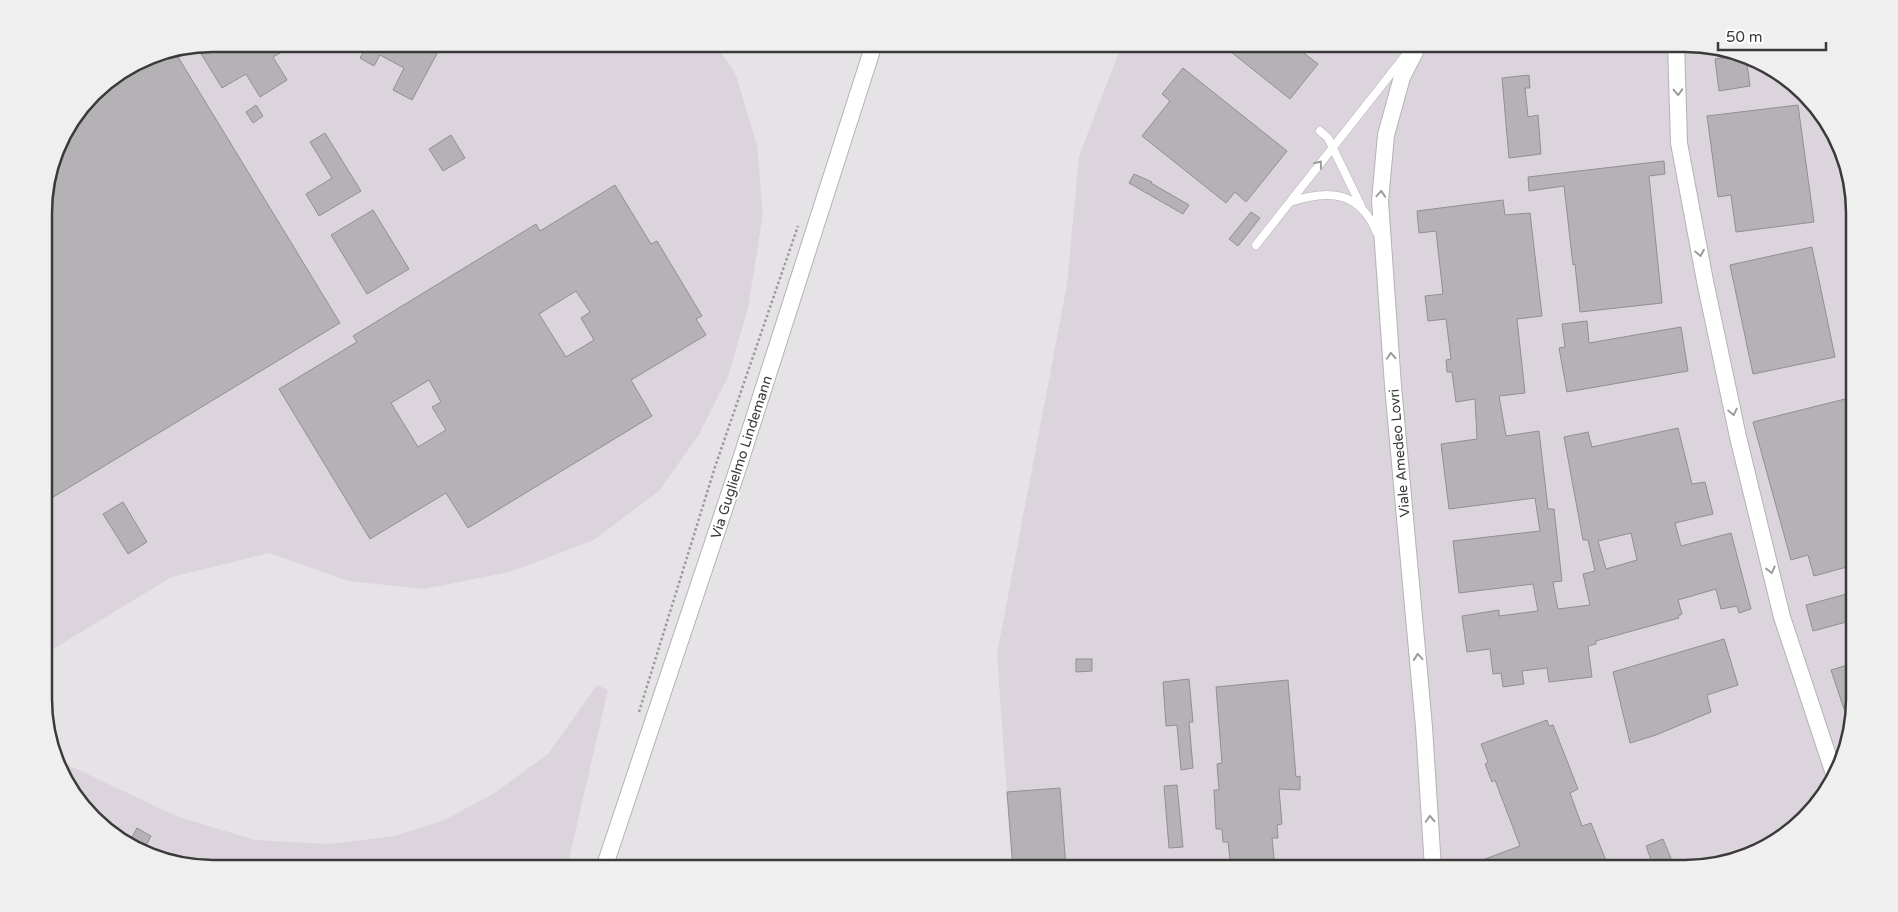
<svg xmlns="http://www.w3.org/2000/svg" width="1898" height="912" viewBox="0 0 1898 912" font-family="'Varela Round',sans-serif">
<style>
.built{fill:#dcd4dd}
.building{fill:#b5b2b5;stroke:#918f92;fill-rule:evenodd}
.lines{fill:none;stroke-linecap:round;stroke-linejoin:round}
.lane-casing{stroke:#b4b2b5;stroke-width:9}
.street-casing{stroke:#b4b2b5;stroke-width:18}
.path{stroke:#9b999b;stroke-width:2.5;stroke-dasharray:2.5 2.5;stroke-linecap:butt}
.lane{stroke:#fff;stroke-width:8}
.street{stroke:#fff;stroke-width:16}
.oneway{stroke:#9d9c9d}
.labels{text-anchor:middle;stroke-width:4;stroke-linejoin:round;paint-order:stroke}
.street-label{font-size:14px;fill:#3b3a3b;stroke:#fff}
.rim{fill:none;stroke:#3b3a3b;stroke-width:2.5}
</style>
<rect width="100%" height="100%" fill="#e6e3e6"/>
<path class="built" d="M 214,44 L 716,44 L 736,75 L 757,146 L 763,214 L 748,308 L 728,377 L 698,436 L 659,491 L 594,540 L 510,572 L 424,589 L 348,581 L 269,553 L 172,577 L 45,654 L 44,202 L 61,139 L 102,86 L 149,57 Z
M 1122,44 L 1684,44 L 1749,57 L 1819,111 L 1853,192 L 1854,698 L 1841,763 L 1812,810 L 1779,839 L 1695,868 L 1012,868 L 997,654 L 1067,284 L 1079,156 Z
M 597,685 L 608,690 L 567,868 L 214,868 L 149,855 L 79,802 L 62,762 L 176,816 L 255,840 L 329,844 L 394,836 L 442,821 L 493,794 L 548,754 Z"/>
<path class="building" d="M 214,44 L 274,44 L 280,53 L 273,57 L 287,80 L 260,97 L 246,74 L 222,88 L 197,47 Z
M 359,44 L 428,44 L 439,50 L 412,100 L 393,90 L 404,68 L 380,55 L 374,66 L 360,58 L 366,48 Z
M 1221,44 L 1292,44 L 1318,64 L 1290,99 Z
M 175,52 L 340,323 L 45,502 L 44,202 L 61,139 L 102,86 L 149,57 Z
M 1742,55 L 1746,56 L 1750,86 L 1719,91 L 1715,59 Z
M 1183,68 L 1287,151 L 1246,202 L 1235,192 L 1226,203 L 1142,136 L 1170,101 L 1162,94 Z
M 1529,75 L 1530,88 L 1525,88 L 1528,117 L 1538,115 L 1541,154 L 1509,158 L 1502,78 Z
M 256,105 L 263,116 L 253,123 L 246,112 Z
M 1798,105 L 1814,222 L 1736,232 L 1731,195 L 1718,197 L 1707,116 Z
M 325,133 L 361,191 L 319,216 L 306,194 L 332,178 L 310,142 Z
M 451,135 L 465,158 L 443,171 L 429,149 Z
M 1664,161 L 1665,174 L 1649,176 L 1662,303 L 1580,312 L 1575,264 L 1573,265 L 1564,186 L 1529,191 L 1528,177 Z
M 1134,174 L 1152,182 L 1151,183 L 1189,205 L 1183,214 L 1129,183 Z
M 615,185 L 651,244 L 657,241 L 702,316 L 696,319 L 706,335 L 631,380 L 652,416 L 468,528 L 446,493 L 370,539 L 279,389 L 357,342 L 353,336 L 536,224 L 540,231 ZM 576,291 L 590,312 L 581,318 L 594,340 L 566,357 L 539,314 ZM 429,380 L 441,402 L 432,407 L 446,430 L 418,447 L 391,403 Z
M 1503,200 L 1505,215 L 1530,213 L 1542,316 L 1517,319 L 1525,393 L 1499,396 L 1506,436 L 1539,431 L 1548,509 L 1554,509 L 1562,581 L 1553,582 L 1558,609 L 1590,605 L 1583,574 L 1595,571 L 1588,540 L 1583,540 L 1564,437 L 1588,432 L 1592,447 L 1678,428 L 1692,484 L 1705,482 L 1713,514 L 1675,523 L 1681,546 L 1731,533 L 1751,609 L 1739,613 L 1737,606 L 1721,609 L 1716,589 L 1678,600 L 1682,614 L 1678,616 L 1679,618 L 1596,641 L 1596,644 L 1588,646 L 1592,677 L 1549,682 L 1547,668 L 1522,671 L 1524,684 L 1503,687 L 1501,673 L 1493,674 L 1490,649 L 1467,652 L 1462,616 L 1499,610 L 1499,616 L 1538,611 L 1533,584 L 1459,593 L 1453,541 L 1540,531 L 1535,498 L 1449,509 L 1441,444 L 1477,439 L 1475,399 L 1456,402 L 1452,372 L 1447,372 L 1446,360 L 1451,359 L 1446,319 L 1428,321 L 1425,296 L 1443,294 L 1436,231 L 1419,233 L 1417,211 ZM 1631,533 L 1637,560 L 1606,569 L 1598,541 Z
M 373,210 L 409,269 L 367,294 L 331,235 Z
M 1251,212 L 1260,218 L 1238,246 L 1229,239 Z
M 1812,247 L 1835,357 L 1753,374 L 1730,265 Z
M 1587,321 L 1589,343 L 1681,327 L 1688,371 L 1567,392 L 1559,348 L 1565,347 L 1562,324 Z
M 1853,397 L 1854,437 L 1846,439 L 1854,466 L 1854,484 L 1849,485 L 1854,501 L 1854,565 L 1814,576 L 1808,555 L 1791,560 L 1753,422 Z
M 123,502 L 147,542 L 128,554 L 103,514 Z
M 1854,592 L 1854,620 L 1813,631 L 1806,605 Z
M 1724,639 L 1738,685 L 1707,695 L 1711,712 L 1656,735 L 1630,743 L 1613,672 Z
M 1076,659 L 1092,659 L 1092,671 L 1076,672 Z
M 1854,663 L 1854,698 L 1853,706 L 1844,709 L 1831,670 Z
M 1189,679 L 1193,722 L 1189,722 L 1193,768 L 1181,770 L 1177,725 L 1166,726 L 1163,682 Z
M 1288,680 L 1296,777 L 1300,776 L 1300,790 L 1279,789 L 1282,824 L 1277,825 L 1278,838 L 1272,838 L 1275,868 L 1231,868 L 1228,842 L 1223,842 L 1222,829 L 1216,829 L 1214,790 L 1219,790 L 1217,764 L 1222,763 L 1216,687 Z
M 1547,720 L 1549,726 L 1553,725 L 1578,789 L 1570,793 L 1582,826 L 1591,823 L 1609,868 L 1489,868 L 1485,859 L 1520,846 L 1495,780 L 1492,782 L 1485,764 L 1488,762 L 1481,744 Z
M 1177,785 L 1183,847 L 1169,848 L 1164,786 Z
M 1060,788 L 1066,868 L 1013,868 L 1007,792 Z
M 137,828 L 151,836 L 143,851 L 130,841 Z
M 1663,839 L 1673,863 L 1661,868 L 1654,868 L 1646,846 Z"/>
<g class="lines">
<g class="lane-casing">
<path id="lane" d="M 1320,131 L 1328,138 L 1361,206
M 1290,202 C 1329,189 1360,191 1377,233
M 1256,245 L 1408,52"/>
</g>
<g class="street-casing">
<path id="street" d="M 1419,44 L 1402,77 L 1386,135 L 1380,201 L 1393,386 L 1424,727 L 1433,868
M 1676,44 L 1679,143 L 1705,281 L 1738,437 L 1782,617 L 1834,774
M 604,868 L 739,465 L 874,44"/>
</g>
<path class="path" d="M 639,712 L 715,467 L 798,226"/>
<use href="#lane" class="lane"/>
<use href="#street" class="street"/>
</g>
<defs><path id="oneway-chevron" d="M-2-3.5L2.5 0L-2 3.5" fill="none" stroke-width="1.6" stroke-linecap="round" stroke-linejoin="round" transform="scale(1.25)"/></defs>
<g class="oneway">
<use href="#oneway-chevron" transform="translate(1678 92) rotate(88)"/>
<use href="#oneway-chevron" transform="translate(1319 164) rotate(-52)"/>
<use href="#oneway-chevron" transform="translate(1381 194) rotate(-86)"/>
<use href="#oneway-chevron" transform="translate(1700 253) rotate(79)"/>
<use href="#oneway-chevron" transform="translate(1391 356) rotate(-94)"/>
<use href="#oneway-chevron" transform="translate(1733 412) rotate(78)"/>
<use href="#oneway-chevron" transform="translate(1771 570) rotate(76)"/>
<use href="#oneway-chevron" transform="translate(1418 657) rotate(-95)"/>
<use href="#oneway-chevron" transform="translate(1430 819) rotate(-93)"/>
</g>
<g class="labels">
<g class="street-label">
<text transform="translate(1399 453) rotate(-95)" y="5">Viale Amedeo Lovri</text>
<text transform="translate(741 457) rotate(-72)" y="5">Via Guglielmo Lindemann</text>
</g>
</g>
<path d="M0 0H1898V912H0ZM213 52H1685A161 161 0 0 1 1846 213V699A161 161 0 0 1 1685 860H213A161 161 0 0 1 52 699V213A161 161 0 0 1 213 52Z" fill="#efefef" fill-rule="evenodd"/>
<path class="rim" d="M213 52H1685A161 161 0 0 1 1846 213V699A161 161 0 0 1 1685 860H213A161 161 0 0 1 52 699V213A161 161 0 0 1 213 52Z"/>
<path d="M1718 42v8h108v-8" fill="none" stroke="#3b3a3b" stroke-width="2.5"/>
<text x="1726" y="42" font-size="15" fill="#3b3a3b" stroke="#ffffff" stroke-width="4" paint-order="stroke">50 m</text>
</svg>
